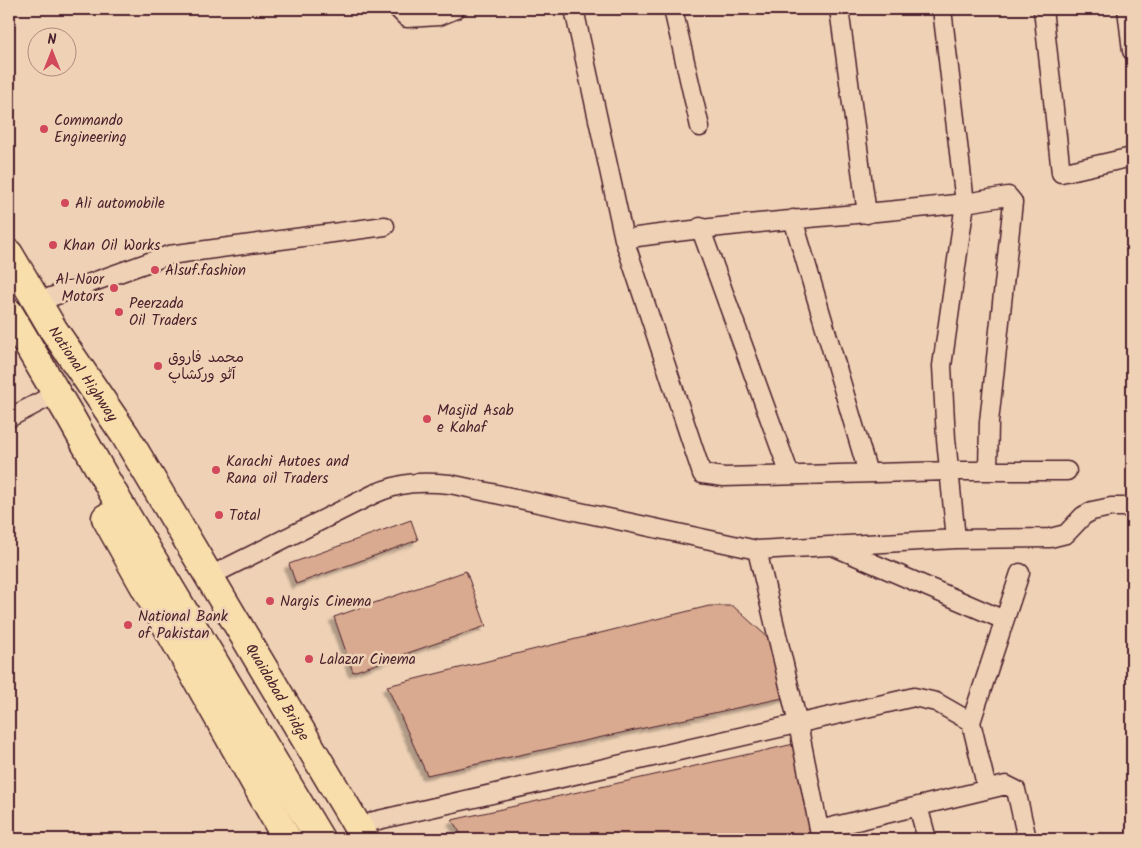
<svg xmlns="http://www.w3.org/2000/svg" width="1141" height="848" viewBox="0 0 1141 848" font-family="Kalam,'Playpen Sans Arabic',sans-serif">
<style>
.building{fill:#d9aa8f;stroke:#4a1f2b;filter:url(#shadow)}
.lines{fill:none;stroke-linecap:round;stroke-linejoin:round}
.street-casing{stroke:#4a1f2b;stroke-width:21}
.highway-casing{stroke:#4a1f2b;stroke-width:31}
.street{stroke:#efd2b6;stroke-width:18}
.highway{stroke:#f8deab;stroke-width:28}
.poi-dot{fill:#d1495b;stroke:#efd2b6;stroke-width:2}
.labels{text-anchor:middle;stroke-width:5;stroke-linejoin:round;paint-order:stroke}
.poi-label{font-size:15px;fill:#4a1f2b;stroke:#efd2b6;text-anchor:start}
.street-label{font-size:15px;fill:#4a1f2b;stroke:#efd2b6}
</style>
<defs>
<filter id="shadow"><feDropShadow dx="-4.5" dy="4.5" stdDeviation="1" flood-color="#0004"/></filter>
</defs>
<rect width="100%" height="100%" fill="#efd2b6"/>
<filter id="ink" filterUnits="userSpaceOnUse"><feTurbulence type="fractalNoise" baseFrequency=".02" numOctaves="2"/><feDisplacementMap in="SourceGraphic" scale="10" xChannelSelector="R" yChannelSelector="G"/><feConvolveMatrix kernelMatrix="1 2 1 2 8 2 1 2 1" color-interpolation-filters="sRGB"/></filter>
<g filter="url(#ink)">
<path class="building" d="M 411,520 L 418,540 L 296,584 L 289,564 Z
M 466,571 L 486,626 L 353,672 L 334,617 Z
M 709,606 L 733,606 L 772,641 L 792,696 L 427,775 L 387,686 Z
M 794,744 L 815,839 L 464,839 L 452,820 Z"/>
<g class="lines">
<g class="street-casing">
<path id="street" d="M 398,9 L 407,18 L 439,16 L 456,9
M 574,9 L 624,239
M 673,9 L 700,127
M 839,9 L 867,214
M 942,9 L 965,203 L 1008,196 L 1013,202 L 989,422 L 988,471
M 1043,9 L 1061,173 L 1132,157
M 1127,9 L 1132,51
M 793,219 L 868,473
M 700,227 L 790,475
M 37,302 L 169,255 L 385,226
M 9,418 L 57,393
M 956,539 L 946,439 L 942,366 L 965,203 C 852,216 737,222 624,239 L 702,474 L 724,477 L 949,471 L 1067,471
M 835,547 L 1004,620
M 757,550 L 798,724 L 821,839
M 222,570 L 374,494 C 402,482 420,481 450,484 L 757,550 L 956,539 L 1050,538 L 1066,534 L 1083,516 L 1092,511 L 1111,507 L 1132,507
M 987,789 L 971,722 L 1020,573
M 918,806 L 927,839
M 374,821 L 914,697 L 936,702 L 971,722
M 819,830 L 1006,785 L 1016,790 L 1027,839"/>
</g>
<g class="highway-casing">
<g id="highway">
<path id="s1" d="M 9,254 L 53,329 L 125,435 L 365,839"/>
<path d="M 9,313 L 71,418 L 120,505 L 320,839"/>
<path d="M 106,518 L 287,839"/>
</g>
</g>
<use href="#street" class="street"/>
<use href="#highway" class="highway"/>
</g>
</g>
<g class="poi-dot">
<circle cx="44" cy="129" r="5"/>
<circle cx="65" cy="203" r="5"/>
<circle cx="53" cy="245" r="5"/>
<circle cx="155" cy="270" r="5"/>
<circle cx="114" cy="288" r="5"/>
<circle cx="119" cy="312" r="5"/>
<circle cx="158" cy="366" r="5"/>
<circle cx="427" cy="419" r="5"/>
<circle cx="216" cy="470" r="5"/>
<circle cx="219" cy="515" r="5"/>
<circle cx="270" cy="601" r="5"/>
<circle cx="128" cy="625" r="5"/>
<circle cx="309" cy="659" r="5"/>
</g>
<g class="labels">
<g class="poi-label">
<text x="54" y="125">Commando<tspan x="54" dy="17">Engineering</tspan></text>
<text x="75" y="208">Ali automobile</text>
<text x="63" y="250">Khan Oil Works</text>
<text x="165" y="275">Alsuf.fashion</text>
<text x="104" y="284" text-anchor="end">Al-Noor<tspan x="104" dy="17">Motors</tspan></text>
<text x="129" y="308">Peerzada<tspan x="129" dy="17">Oil Traders</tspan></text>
<text x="168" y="362">محمد فاروق<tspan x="168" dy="17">آٹو ورکشاپ</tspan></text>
<text x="437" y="415">Masjid Asab<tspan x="437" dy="17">e Kahaf</tspan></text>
<text x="226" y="466">Karachi Autoes and<tspan x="226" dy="17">Rana oil Traders</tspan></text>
<text x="229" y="520">Total</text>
<text x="280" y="606">Nargis Cinema</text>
<text x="138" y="621">National Bank<tspan x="138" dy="17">of Pakistan</tspan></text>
<text x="319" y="664">Lalazar Cinema</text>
</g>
<g class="street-label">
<text dy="5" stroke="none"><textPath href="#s1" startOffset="141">National Highway</textPath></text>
<text dy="5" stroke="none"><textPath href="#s1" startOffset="514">Quaidabad Bridge</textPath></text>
</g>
</g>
<rect width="1141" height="848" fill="none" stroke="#efd2b6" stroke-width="30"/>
<rect x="15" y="15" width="1111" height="818" fill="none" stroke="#4a1f2b" stroke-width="2" filter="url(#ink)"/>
<g transform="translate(52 52)"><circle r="24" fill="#efd2b6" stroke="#ad8a7e"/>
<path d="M0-4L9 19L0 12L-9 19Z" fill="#d1495b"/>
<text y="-8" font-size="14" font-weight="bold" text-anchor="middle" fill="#4a1f2b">N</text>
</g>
</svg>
